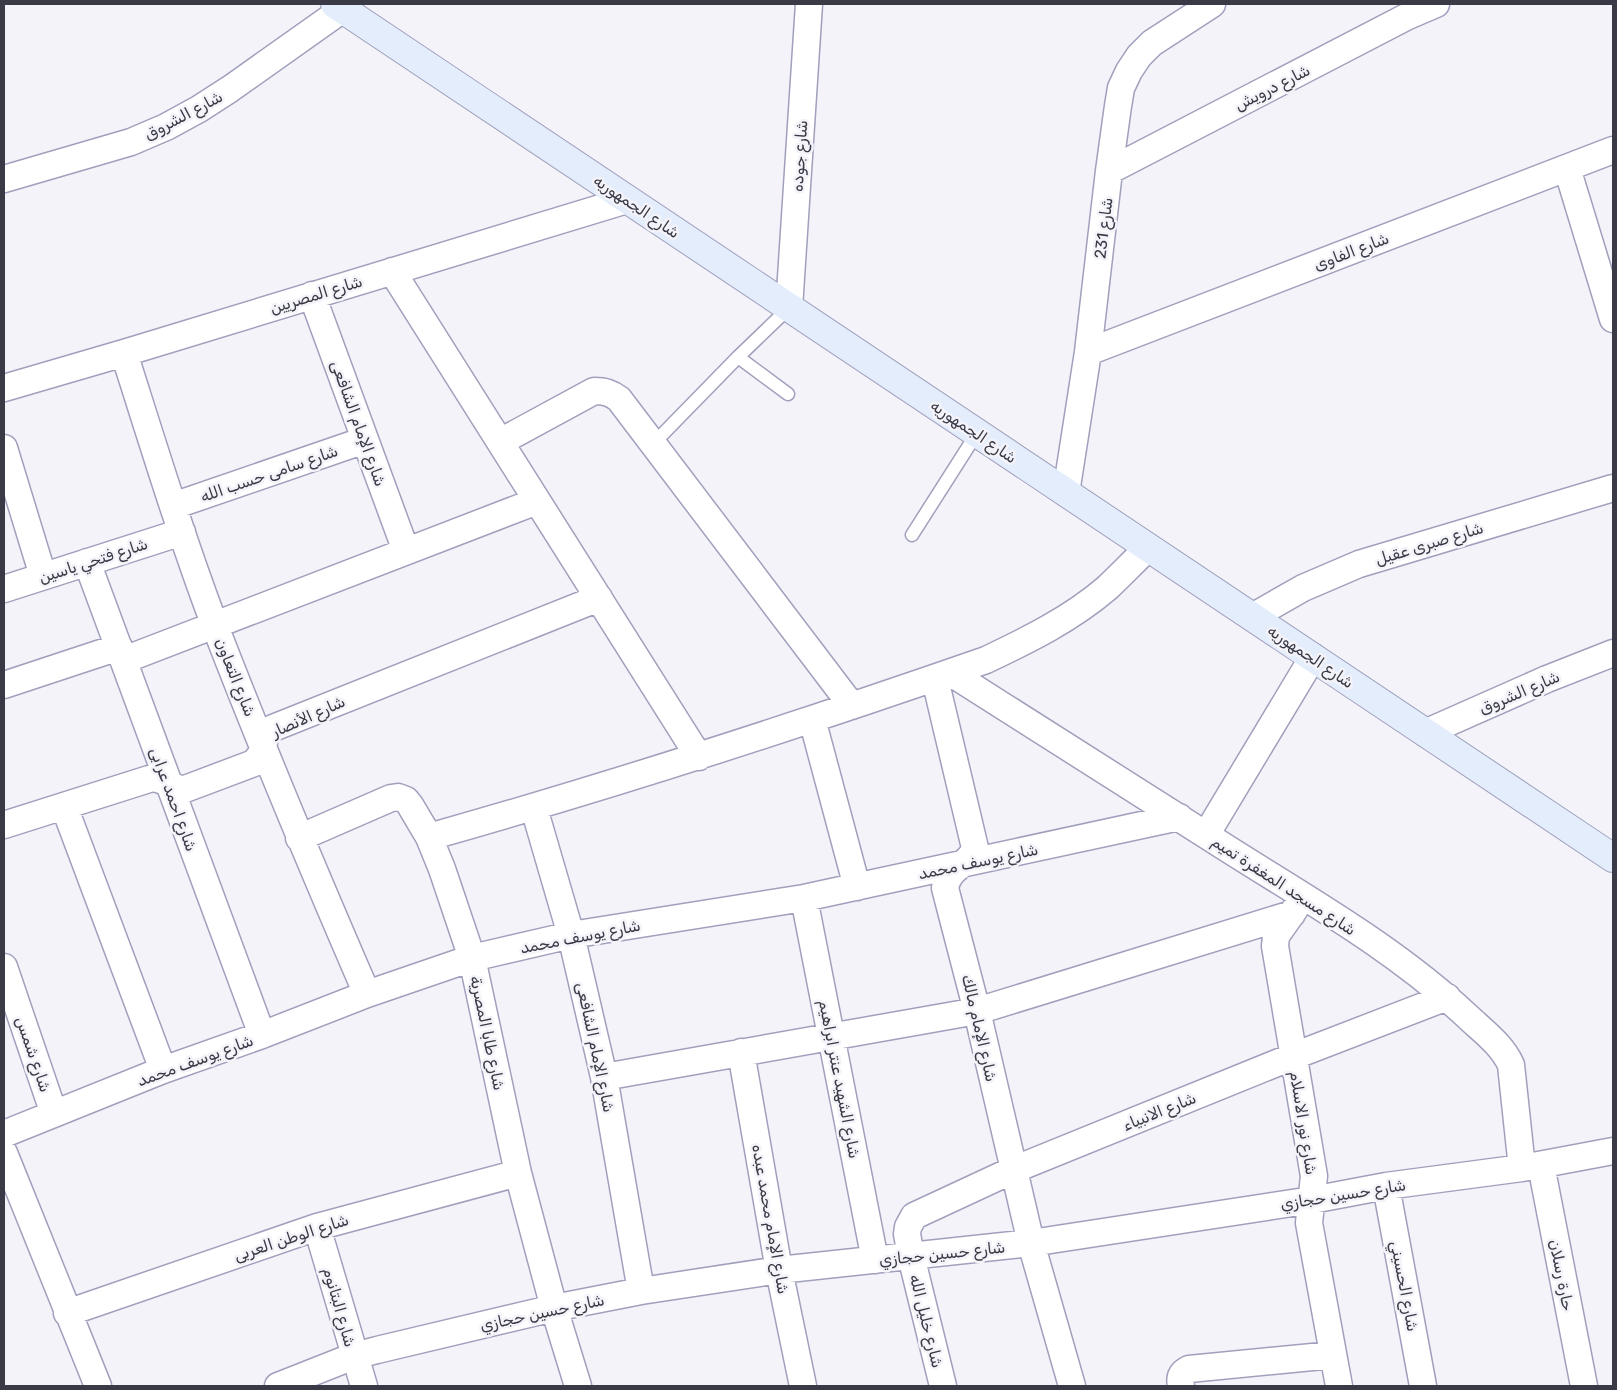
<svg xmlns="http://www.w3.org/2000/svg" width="1617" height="1390" viewBox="0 0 1617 1390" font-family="Rubik,Cairo,sans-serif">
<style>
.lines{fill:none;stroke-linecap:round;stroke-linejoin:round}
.lane-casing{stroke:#a0a0bd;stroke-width:15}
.street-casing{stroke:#a0a0bd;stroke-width:29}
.secondary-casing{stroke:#a0a0bd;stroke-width:30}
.lane{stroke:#fff;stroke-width:12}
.street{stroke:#fff;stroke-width:26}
.secondary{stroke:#e4edfc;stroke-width:28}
.labels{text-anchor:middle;stroke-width:5;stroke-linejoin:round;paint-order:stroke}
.street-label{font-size:16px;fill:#3a3a46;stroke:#f3f3f9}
</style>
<rect width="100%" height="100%" fill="#f3f3f9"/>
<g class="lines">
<g class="lane-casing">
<path id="lane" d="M 738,357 L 788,394
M 653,444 L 738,357 L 789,308
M 912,535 L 977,433"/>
</g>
<g class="street-casing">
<path id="street" d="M 1567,168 L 1613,319
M 1109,171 L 1408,16 L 1436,4
M 4,179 L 131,142 L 166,127 L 199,109 L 230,89 L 343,9
M 392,271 L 699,757
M 312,295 L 406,551
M 789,308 L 809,4
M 1088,352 L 1613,150
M 124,353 C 153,444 181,536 215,626 C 263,750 314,872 367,994
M 4,388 L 124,353 L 627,200
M 500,442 L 594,391 C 605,391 611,393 619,399 L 852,706
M 4,448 L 43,576
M 1066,493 L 1088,352 L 1109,171 L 1118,106 L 1121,88 L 1129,71 L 1139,56 L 1152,43 L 1212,4
M 173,506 L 365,440
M 87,562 L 262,1035
M 4,589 L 182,532
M 1252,617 L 1303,588 L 1359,564 L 1613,488
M 124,660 L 537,501
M 951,673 C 1043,731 1135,790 1228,849 C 1310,901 1397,950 1468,1017 C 1484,1032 1502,1045 1511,1065 L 1522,1168
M 935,679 L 975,848 C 970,866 949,865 945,888 L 977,1011 L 1031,1243 L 1072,1386
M 4,685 L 119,647
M 812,719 L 857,887
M 1425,733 L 1547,679 L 1613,653
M 64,806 L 163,1070
M 534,808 L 571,935 L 604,1077 L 641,1291
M 4,825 L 149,779 C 165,776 170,790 185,789 L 254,763 L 262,753 L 266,732 L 273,728 L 599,598
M 1206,835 L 1313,657
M 429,837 C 617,784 802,724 986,660 C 1028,640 1071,619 1107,588 C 1121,575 1134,561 1148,548
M 299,838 L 391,798 L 398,797 L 406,800 L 410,805 L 429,837 L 442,869 L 472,958 L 518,1173 L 554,1308 L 578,1386
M 804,898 L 875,1260
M 1295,909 L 1276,936 L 1275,946 L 1314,1176 L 1309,1223 L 1339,1386
M 4,967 L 54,1114
M 741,1052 L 779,1270 L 803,1386
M 604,1077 L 977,1011 L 1292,914
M 4,1134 L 163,1070 L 262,1035 L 367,994 L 472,958 L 571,935 L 804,898 L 1179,817
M 4,1153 L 98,1386
M 1541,1165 L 1584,1386
M 1386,1186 L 1423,1386
M 317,1227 L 364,1386
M 67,1313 L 317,1227 L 518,1173
M 278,1386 L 354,1356 L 377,1350 L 554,1308 L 641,1291 L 779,1270 L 1031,1243 L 1312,1200 L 1386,1186 L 1522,1168 L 1613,1151
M 943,1386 L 911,1256 L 907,1234 L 908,1227 L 914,1216 L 1013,1170 L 1294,1056 L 1447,997
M 1181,1386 C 1179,1377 1181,1373 1189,1369 L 1333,1355"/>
</g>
<g class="secondary-casing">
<path id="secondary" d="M 335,4 L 1613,858"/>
</g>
<use href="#lane" class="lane"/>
<use href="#street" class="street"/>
<use href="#secondary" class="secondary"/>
</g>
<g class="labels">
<g class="street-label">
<text transform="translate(1272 87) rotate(-27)" y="6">شارع درويش</text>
<text transform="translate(183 115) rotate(-28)" y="6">شارع الشروق</text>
<text transform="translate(799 156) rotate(-86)" y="6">شارع جوده</text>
<text transform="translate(637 206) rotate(34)" y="6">شارع الجمهوريه</text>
<text transform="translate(1103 228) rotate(-83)" y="6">شارع 231</text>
<text transform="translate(1351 251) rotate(-21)" y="6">شارع الفاوى</text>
<text transform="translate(316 294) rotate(-17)" y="6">شارع المصريين</text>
<text transform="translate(359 423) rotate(70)" y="6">شارع الإمام الشافعى</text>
<text transform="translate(974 431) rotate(34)" y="6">شارع الجمهوريه</text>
<text transform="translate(269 473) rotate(-19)" y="6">شارع سامى حسب الله</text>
<text transform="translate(1429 543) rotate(-17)" y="6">شارع صبرى عقيل</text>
<text transform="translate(93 560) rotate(-18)" y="6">شارع فتحي ياسين</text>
<text transform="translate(1311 656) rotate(34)" y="6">شارع الجمهوريه</text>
<text transform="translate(236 677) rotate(68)" y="6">شارع التعاون</text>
<text transform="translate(1519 692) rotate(-23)" y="6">شارع الشروق</text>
<text transform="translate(308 716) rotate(-24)" y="6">شارع الأنصار</text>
<text transform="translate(174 799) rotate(70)" y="6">شارع احمد عرابى</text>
<text transform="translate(978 861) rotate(-12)" y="6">شارع يوسف محمد</text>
<text transform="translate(1284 885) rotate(33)" y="6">شارع مسجد المغفرة تميم</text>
<text transform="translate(580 936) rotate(-11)" y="6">شارع يوسف محمد</text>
<text transform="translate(980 1028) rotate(77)" y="6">شارع الإمام مالك</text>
<text transform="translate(488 1033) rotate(78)" y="6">شارع طابا المصرية</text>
<text transform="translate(596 1047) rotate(78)" y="6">شارع الإمام الشافعى</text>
<text transform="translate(34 1054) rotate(71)" y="6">شارع شمس</text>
<text transform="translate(195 1060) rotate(-20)" y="6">شارع يوسف محمد</text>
<text transform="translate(840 1079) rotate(79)" y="6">شارع الشهيد عنتر ابراهيم</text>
<text transform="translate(1159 1111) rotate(-22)" y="6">شارع الانبياء</text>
<text transform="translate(1304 1123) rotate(81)" y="6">شارع نور الاسلام</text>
<text transform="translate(1343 1194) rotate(-9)" y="6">شارع حسين حجازي</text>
<text transform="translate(771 1219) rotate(80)" y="6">شارع الإمام محمد عبده</text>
<text transform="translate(291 1237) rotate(-18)" y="6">شارع الوطن العربى</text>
<text transform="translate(942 1253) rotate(-6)" y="6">شارع حسين حجازي</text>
<text transform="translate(1562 1275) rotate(79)" y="6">حارة رسلان</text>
<text transform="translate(1405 1286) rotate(79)" y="6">شارع الحسيني</text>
<text transform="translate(340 1307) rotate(74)" y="6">شارع البتانوم</text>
<text transform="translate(542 1312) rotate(-12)" y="6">شارع حسين حجازي</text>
<text transform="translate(927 1321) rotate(76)" y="6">شارع خليل الله</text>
</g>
</g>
<rect width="1617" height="1390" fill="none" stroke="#3a3a46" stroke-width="10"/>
</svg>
